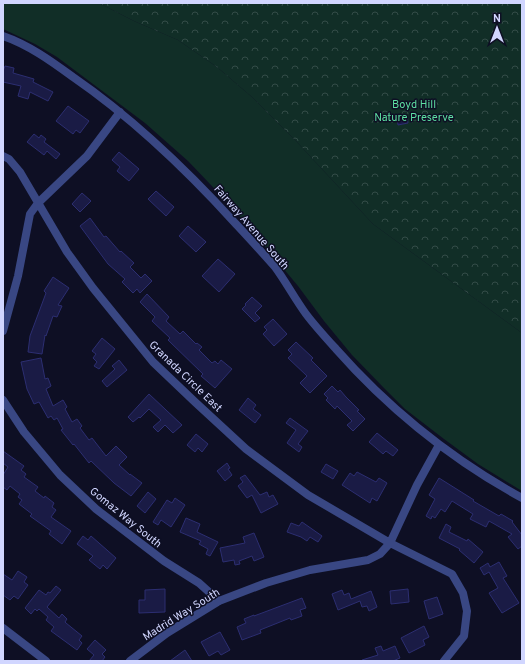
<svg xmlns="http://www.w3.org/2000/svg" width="525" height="664" viewBox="0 0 525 664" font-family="Overpass,sans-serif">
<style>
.grass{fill:#112e27}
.park{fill:url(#park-crowns)}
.building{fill:#1a1b45;stroke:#2c2e71}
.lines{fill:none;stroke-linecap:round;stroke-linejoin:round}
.minor{stroke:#394783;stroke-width:8}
.labels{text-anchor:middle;stroke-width:3;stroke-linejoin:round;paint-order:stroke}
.park-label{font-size:11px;fill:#5ddfa2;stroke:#0e0f24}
.street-label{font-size:11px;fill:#d1d6ff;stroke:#0e0f24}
</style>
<defs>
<pattern id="park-crowns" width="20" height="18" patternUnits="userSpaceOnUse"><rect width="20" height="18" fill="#112e27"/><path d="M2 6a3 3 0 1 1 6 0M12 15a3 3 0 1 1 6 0" fill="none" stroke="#334c47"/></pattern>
</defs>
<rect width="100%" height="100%" fill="#0e0f24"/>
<path class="grass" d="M 3,3 L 99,3 L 134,21 L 178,40 L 217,67 L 252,97 L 296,141 L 373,224 L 522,333 L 522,491 L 478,464 L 444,439 L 405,409 L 383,387 L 352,355 L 324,321 L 298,286 L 231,206 L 188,161 L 145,123 L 57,57 L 35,44 L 3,29 Z"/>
<path class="park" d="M 99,3 L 522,3 L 522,333 L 373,224 L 296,141 L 252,97 L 217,67 L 178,40 L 134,21 Z"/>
<path class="building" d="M 5,66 L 14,68 L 13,73 L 34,79 L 33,82 L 53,92 L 48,101 L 30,92 L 28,99 L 18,96 L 21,86 L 3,82 L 3,71 Z
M 68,106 L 89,121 L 80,133 L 76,130 L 73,134 L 56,121 Z
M 407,116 L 408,123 L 398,125 L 397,117 Z
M 34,134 L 39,138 L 41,135 L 46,139 L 44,142 L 60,154 L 56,159 L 47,151 L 44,155 L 27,142 Z
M 119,152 L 139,169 L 129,181 L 117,171 L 120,167 L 112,160 Z
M 156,191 L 174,207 L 166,216 L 148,199 Z
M 82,193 L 91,201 L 80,212 L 72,204 Z
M 90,218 L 104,237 L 106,236 L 120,252 L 121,251 L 134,263 L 130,267 L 141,278 L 145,274 L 152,281 L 140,293 L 137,289 L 133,293 L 122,282 L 125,279 L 108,264 L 80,226 Z
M 188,226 L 206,242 L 196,252 L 179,236 Z
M 218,259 L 235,274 L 219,292 L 202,276 Z
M 53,277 L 69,288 L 58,305 L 62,306 L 57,317 L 53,316 L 46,336 L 45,335 L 42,354 L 28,352 L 30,336 L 46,293 L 44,291 Z
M 147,294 L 169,317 L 166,321 L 180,334 L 183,331 L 196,344 L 197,343 L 202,347 L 199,350 L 212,363 L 215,361 L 218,364 L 221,360 L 232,369 L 215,388 L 201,376 L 203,374 L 168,340 L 170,338 L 152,321 L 155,317 L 140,302 Z
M 252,297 L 262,306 L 255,313 L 260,318 L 255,322 L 242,309 L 246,305 L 245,304 Z
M 273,319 L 287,334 L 274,346 L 263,334 L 267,330 L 264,327 Z
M 102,338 L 115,349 L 99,369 L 94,366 L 97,362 L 93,358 L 96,354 L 92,351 Z
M 296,342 L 313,358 L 311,360 L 327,376 L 310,393 L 300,383 L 307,376 L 288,358 L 292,354 L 288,350 Z
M 41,358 L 45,379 L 48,378 L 51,386 L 46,389 L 53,406 L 63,400 L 67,407 L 65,409 L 72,422 L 77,419 L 82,426 L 80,428 L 89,440 L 92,438 L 106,456 L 116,446 L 127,457 L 119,465 L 130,475 L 130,474 L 142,483 L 131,496 L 114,483 L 91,461 L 89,463 L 74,444 L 73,445 L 61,430 L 63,429 L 57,418 L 54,420 L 51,416 L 48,418 L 39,402 L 34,404 L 27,389 L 21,362 Z
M 119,360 L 127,370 L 107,387 L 102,381 L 115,369 L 112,366 Z
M 332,386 L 338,392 L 340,390 L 346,397 L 359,410 L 357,411 L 365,419 L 353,431 L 347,425 L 352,421 L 337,406 L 335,409 L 326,400 L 328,398 L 324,394 Z
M 149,394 L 182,425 L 173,433 L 165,425 L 158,432 L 153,427 L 161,420 L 149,409 L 140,418 L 139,417 L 133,422 L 128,417 Z
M 248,398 L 256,405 L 253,409 L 261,415 L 255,423 L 239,410 Z
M 290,418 L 308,431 L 298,444 L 302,447 L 299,452 L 287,443 L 296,430 L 286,423 Z
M 377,433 L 398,450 L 393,456 L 386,451 L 383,454 L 369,442 Z
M 196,434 L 208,444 L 202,452 L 198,448 L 195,452 L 187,445 Z
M 3,451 L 24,466 L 21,470 L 26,474 L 24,477 L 38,487 L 35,491 L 44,498 L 45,496 L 54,503 L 52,507 L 56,510 L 51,517 L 71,531 L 62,544 L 49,534 L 51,531 L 30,516 L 32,514 L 19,504 L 22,500 L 18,497 L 20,494 L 10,486 L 7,490 L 3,487 L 3,475 L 8,467 L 3,463 Z
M 227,463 L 230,468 L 228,469 L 232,475 L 225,481 L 217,471 Z
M 326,464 L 338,471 L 333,479 L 321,472 Z
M 357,472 L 376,482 L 379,478 L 387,483 L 377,501 L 372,498 L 370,503 L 342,485 L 350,473 L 354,476 Z
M 245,475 L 260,495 L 267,492 L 269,497 L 273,495 L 278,504 L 261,513 L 252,495 L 247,498 L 238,486 L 243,482 L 240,478 Z
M 439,478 L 474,500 L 473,501 L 499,516 L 501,514 L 513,521 L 512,522 L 522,535 L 522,546 L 518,549 L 508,537 L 512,534 L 489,521 L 486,527 L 470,519 L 473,514 L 452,501 L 445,512 L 441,509 L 435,518 L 432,516 L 431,519 L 426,516 L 435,499 L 429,495 Z
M 148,492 L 156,499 L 145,513 L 137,506 Z
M 175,498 L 185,505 L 171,527 L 161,520 L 158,525 L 153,522 L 167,500 L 172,503 Z
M 186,518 L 200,524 L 197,532 L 218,542 L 210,556 L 206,554 L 208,549 L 199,544 L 201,541 L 180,532 Z
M 302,522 L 322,536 L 318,542 L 310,537 L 307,541 L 301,537 L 287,532 L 291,523 L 299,526 Z
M 446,524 L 451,527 L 449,532 L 467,541 L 468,539 L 483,552 L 474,563 L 459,550 L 460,549 L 439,538 Z
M 254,533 L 264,557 L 254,561 L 252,556 L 239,561 L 240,564 L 235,565 L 234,560 L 223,562 L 220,548 L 245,543 L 243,537 Z
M 83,536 L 88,540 L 91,536 L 116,558 L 107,569 L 103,565 L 100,569 L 89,560 L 93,556 L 77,544 Z
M 499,562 L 507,576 L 503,578 L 519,603 L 502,613 L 489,593 L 498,588 L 489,572 L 484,575 L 480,568 L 488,563 L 490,567 Z
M 18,571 L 27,577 L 24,582 L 28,585 L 18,599 L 14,596 L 10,600 L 3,595 L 3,574 L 12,580 Z
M 56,586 L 61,590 L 47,607 L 59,618 L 62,614 L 67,619 L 65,622 L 66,623 L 82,636 L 79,640 L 82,643 L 77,650 L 51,631 L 54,627 L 46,620 L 48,617 L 39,609 L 37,611 L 35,609 L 31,614 L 25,608 L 39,590 L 46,595 L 48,592 L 50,593 Z
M 165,589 L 165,612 L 139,613 L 139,600 L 145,600 L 145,590 Z
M 408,589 L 409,602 L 391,604 L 390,591 Z
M 342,590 L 344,595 L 349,593 L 351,599 L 371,591 L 377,607 L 369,611 L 367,606 L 362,607 L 360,601 L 338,610 L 332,594 Z
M 437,597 L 443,614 L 429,619 L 424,601 Z
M 302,598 L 306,608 L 300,610 L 302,616 L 291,620 L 290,618 L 260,630 L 261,633 L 242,640 L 237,627 L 246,623 L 244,619 L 254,615 L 254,616 Z
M 424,626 L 429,637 L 423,640 L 425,645 L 409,653 L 401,638 Z
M 220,632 L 230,650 L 221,655 L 218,651 L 209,656 L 201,642 Z
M 95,640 L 106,650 L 102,654 L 105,657 L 102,661 L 89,661 L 94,655 L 87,649 Z
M 381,646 L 383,651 L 395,646 L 400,658 L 393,661 L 363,661 L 362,660 L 378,655 L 375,648 Z
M 185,650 L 192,661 L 170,661 Z"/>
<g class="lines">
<path class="minor" d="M 3,36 C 29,45 51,61 73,77 C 134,119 185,168 235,223 C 248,237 262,252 275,267 C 286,282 295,299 306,314 C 315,326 326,338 336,349 C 389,409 451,459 522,498
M 3,156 L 9,159 L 20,172 L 67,252 L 93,288 L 153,362 L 195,402 L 246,449 L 308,495 L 390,543 L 452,574 L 463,593 L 467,611 L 464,636 L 444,661
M 3,331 L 18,276 L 30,214 L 38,203 L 87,156 L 120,112
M 3,400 L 24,432 L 60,475 L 96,509 L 164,561 L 199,583 L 219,601
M 3,628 L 46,661
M 130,661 L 167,633 L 219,601 L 266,583 L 310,570 L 368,560 L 380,554 L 390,543 L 417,485 L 439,445"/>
</g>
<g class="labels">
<g class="park-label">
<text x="414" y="108">Boyd Hill<tspan x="414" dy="13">Nature Preserve</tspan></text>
</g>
<g class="street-label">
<text transform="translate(252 227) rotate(49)" y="4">Fairway Avenue South</text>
<text transform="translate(186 376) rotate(44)" y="4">Granada Circle East</text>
<text transform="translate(126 517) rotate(39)" y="4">Gomaz Way South</text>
<text transform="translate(181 614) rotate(-32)" y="4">Madrid Way South</text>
</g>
</g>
<rect width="525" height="664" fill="none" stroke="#d1d6ff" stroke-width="8"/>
<g transform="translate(497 28)" stroke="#0e0f24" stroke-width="3" paint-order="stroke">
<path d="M0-3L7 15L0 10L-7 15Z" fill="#d1d6ff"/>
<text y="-6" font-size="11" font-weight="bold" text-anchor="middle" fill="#d1d6ff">N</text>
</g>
</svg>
